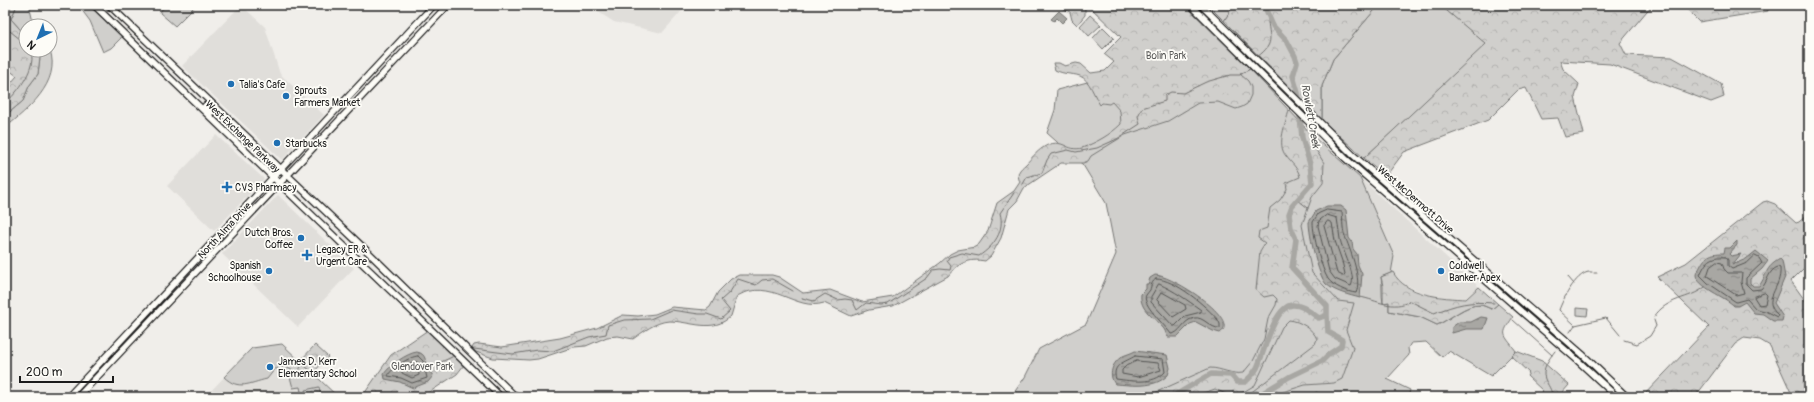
<svg xmlns="http://www.w3.org/2000/svg" width="1814" height="402" viewBox="0 0 1814 402" font-family="Pangolin,sans-serif">
<style>
.built{fill:#e0deda}
.grass{fill:#d0cfcc;stroke:#767674}
.forest{fill:url(#forest-crowns);stroke:#767674}
.water{fill:url(#water-ripples);stroke:#706f6d}
.lines{fill:none;stroke-linecap:round;stroke-linejoin:round}
.shore{stroke:#545452;stroke-width:1}
.stream{stroke:#706f6d;stroke-width:1}
.river{stroke:#a8a7a3;stroke-width:5.5}
.major-casing{stroke:#1c1c1c;stroke-width:8}
.major{stroke:#fdfcf7;stroke-width:5.5}
.poi-dot{fill:#1f6fb2;stroke:#fdfcf7;stroke-width:1.5}
.labels{text-anchor:middle;stroke-width:3.5;stroke-linejoin:round;paint-order:stroke}
.park-label{font-size:10px;fill:#5b5b5a;stroke:#fdfcf7}
.poi-label{font-size:10px;fill:#1c1c1c;stroke:#fdfcf7;text-anchor:start}
.street-label{font-size:10px;fill:#1c1c1c;stroke:#fdfcf7}
.water-label{font-size:11px;font-style:italic;fill:#5b5b59;stroke:#fdfcf7}
</style>
<defs>
<pattern id="forest-crowns" width="20" height="18" patternUnits="userSpaceOnUse"><rect width="20" height="18" fill="#d0cfcc"/><path d="M2 6a3 3 0 1 1 6 0M12 15a3 3 0 1 1 6 0" fill="none" stroke="#b2b1af"/></pattern>
<pattern id="water-ripples" width="26" height="14" patternUnits="userSpaceOnUse"><rect width="26" height="14" fill="#a8a7a3"/><path d="M2 4q2-2 4 0t4 0M15 11q2-2 4 0t4 0" fill="none" stroke="#888784"/></pattern>
</defs>
<rect width="100%" height="100%" fill="#f0eeea"/>
<filter id="ink" filterUnits="userSpaceOnUse"><feTurbulence type="fractalNoise" baseFrequency=".025" numOctaves="2"/><feDisplacementMap in="SourceGraphic" scale="8" xChannelSelector="R" yChannelSelector="G"/><feConvolveMatrix kernelMatrix="1 2 1 2 8 2 1 2 1" color-interpolation-filters="sRGB"/></filter>
<g filter="url(#ink)">
<path class="built" d="M 241,5 L 265,27 L 280,74 L 324,115 L 282,160 L 182,66 Z
M 593,5 L 687,5 L 662,33 L 614,22 L 592,8 Z
M 216,135 L 264,179 L 214,231 L 167,186 Z
M 1360,178 L 1479,287 L 1466,299 L 1433,297 L 1403,284 L 1397,279 L 1393,272 L 1391,273 L 1394,256 Z
M 278,195 L 354,268 L 298,327 L 222,254 Z
M 282,344 L 338,397 L 205,397 L 252,348 Z"/>
<path class="grass" d="M 17,5 L 29,5 L 33,22 L 26,26 L 26,36 L 11,19 Z
M 78,5 L 91,5 L 121,33 L 121,38 L 111,48 L 103,52 L 90,21 Z
M 169,5 L 196,5 L 175,26 L 160,13 L 162,9 Z
M 1208,5 L 1234,5 L 1224,21 Z
M 1379,5 L 1440,5 L 1487,44 L 1364,158 L 1322,120 L 1322,86 L 1333,59 Z
M 1090,15 L 1101,25 L 1089,36 L 1080,26 Z
M 1103,27 L 1114,38 L 1103,49 L 1093,38 Z
M 36,50 L 50,50 C 61,83 28,109 5,128 L 5,116 L 23,101 L 29,86 L 38,74 L 40,57 Z
M 1250,69 L 1315,138 L 1360,178 L 1394,256 L 1391,273 L 1381,277 C 1383,286 1381,294 1383,303 L 1389,302 L 1389,311 L 1420,317 L 1437,325 C 1450,320 1466,304 1480,305 C 1483,305 1488,308 1492,309 L 1498,304 L 1513,317 C 1500,336 1503,333 1516,351 L 1491,376 L 1449,351 L 1442,357 L 1426,342 L 1411,343 L 1408,348 L 1409,355 L 1387,379 L 1410,390 L 1408,397 L 1326,397 L 1316,392 L 1312,397 L 1011,397 L 1025,377 L 1039,349 L 1086,324 L 1116,254 L 1106,203 L 1083,165 L 1047,133 L 1055,110 L 1057,90 L 1095,80 L 1137,121 Z
M 1577,308 L 1588,309 L 1587,316 L 1577,315 Z
M 282,344 L 338,397 L 302,397 L 300,387 L 293,388 L 289,373 L 283,368 L 275,369 L 267,379 C 249,383 239,391 224,377 L 252,348 Z"/>
<path class="forest" d="M 5,5 L 17,5 L 11,19 L 26,36 L 26,50 L 36,50 L 40,57 L 38,74 L 29,86 L 23,101 L 5,116 L 5,90 L 17,76 L 5,67 Z
M 1059,5 L 1081,5 L 1085,8 L 1085,15 L 1077,25 L 1072,20 L 1070,12 L 1059,7 Z
M 1088,5 L 1185,5 L 1250,69 L 1240,74 L 1248,81 L 1251,87 L 1251,95 L 1247,104 L 1242,107 L 1236,109 L 1218,102 L 1198,103 L 1168,121 L 1125,135 L 1091,156 L 1088,161 L 1083,163 L 1061,163 L 1024,188 L 1017,201 L 1009,209 L 1001,238 L 991,256 L 985,261 C 969,258 958,263 948,276 L 893,306 L 869,310 L 851,316 L 824,303 C 795,312 772,277 737,296 L 731,316 C 713,334 690,321 669,321 C 655,322 643,332 633,339 L 618,336 L 607,337 L 586,346 L 574,347 L 538,359 L 529,360 L 493,358 L 476,352 L 472,348 L 474,345 L 479,344 L 502,347 L 560,338 L 597,328 L 623,315 L 638,316 L 655,314 L 672,307 L 706,310 L 710,307 L 718,292 L 731,279 L 739,275 L 772,275 L 779,277 L 803,293 L 830,290 L 862,302 L 893,297 L 940,263 L 950,254 L 958,250 L 975,247 L 979,244 L 988,231 L 997,203 L 1014,191 L 1020,182 C 1016,173 1019,170 1026,164 C 1036,153 1048,138 1064,145 C 1070,148 1075,150 1082,148 C 1097,142 1110,135 1121,124 L 1120,111 L 1112,102 L 1109,104 L 1102,103 L 1100,105 C 1094,96 1090,80 1080,76 C 1071,73 1065,75 1055,70 L 1053,63 L 1059,63 L 1065,66 L 1076,63 L 1081,64 L 1091,73 L 1105,71 L 1114,62 L 1104,54 L 1121,37 Z
M 1234,5 L 1379,5 L 1333,59 L 1322,86 L 1322,120 L 1224,21 Z
M 1440,5 L 1652,5 L 1620,43 L 1626,55 L 1672,57 L 1721,84 L 1724,97 L 1711,102 L 1610,64 L 1560,61 L 1563,69 L 1579,84 L 1575,97 L 1584,134 L 1565,137 L 1558,118 L 1541,119 L 1526,88 L 1518,90 L 1488,120 L 1404,152 L 1386,176 L 1364,158 L 1486,44 Z
M 1682,5 L 1767,5 L 1768,11 L 1699,22 Z
M 1289,110 L 1314,137 L 1313,145 L 1324,163 L 1323,183 L 1312,197 L 1302,225 L 1312,273 L 1338,301 L 1354,303 L 1346,330 L 1353,348 L 1342,379 L 1334,383 L 1305,385 L 1283,392 L 1276,397 L 1245,397 L 1315,344 L 1317,339 C 1313,329 1300,321 1289,320 L 1282,327 L 1255,385 L 1240,394 L 1244,397 L 1232,397 L 1215,389 L 1192,397 L 1150,397 L 1152,394 L 1210,368 C 1221,368 1232,375 1243,373 L 1253,361 L 1264,339 L 1268,319 L 1276,305 L 1277,299 L 1273,295 L 1264,297 L 1256,290 L 1260,251 L 1265,243 L 1258,238 L 1259,231 L 1267,228 L 1270,208 L 1280,200 L 1287,189 L 1286,183 L 1300,177 C 1298,168 1292,164 1286,156 C 1276,144 1286,124 1289,110 Z
M 1767,201 L 1775,204 L 1796,223 L 1799,222 L 1809,213 L 1809,263 L 1791,281 L 1809,306 L 1809,397 L 1793,397 L 1770,346 L 1760,340 L 1744,338 L 1735,344 L 1695,397 L 1642,397 L 1709,327 L 1657,277 L 1686,263 L 1763,202 Z
M 1393,272 C 1405,296 1443,298 1466,299 L 1479,287 L 1498,304 L 1492,309 C 1488,308 1484,305 1480,305 C 1466,304 1449,320 1437,325 L 1420,317 L 1389,311 L 1389,302 L 1383,303 L 1383,286 L 1381,277 Z
M 428,330 L 464,365 L 457,374 L 422,397 L 362,397 L 391,355 Z
M 315,345 L 328,357 L 313,373 L 300,361 Z
M 1516,351 L 1542,361 L 1569,385 L 1561,394 L 1563,397 L 1538,397 L 1543,391 L 1527,376 L 1529,373 L 1511,356 Z
M 290,359 L 293,359 L 301,367 L 297,373 L 286,367 Z
M 319,387 L 321,397 L 307,397 L 305,390 Z"/>
<path class="water" d="M 1059,11 L 1067,18 L 1062,23 L 1057,18 L 1054,21 L 1051,19 Z
M 1327,206 L 1341,206 L 1346,210 L 1349,238 L 1352,242 L 1353,249 L 1357,254 L 1358,265 L 1362,274 L 1360,298 C 1349,295 1335,292 1326,284 C 1318,275 1309,235 1309,222 L 1316,211 Z
M 1737,241 L 1737,245 L 1729,254 L 1731,256 L 1741,254 L 1732,265 L 1746,259 L 1756,251 L 1768,261 L 1762,269 L 1750,279 L 1750,283 L 1753,286 L 1759,286 C 1768,274 1764,268 1780,259 L 1782,261 L 1785,277 L 1774,303 L 1783,317 L 1782,321 L 1773,321 L 1763,314 L 1754,313 L 1745,302 L 1738,306 L 1734,306 C 1726,297 1697,287 1696,275 C 1696,271 1699,270 1700,267 C 1706,254 1713,253 1724,253 L 1725,248 L 1730,248 Z
M 1155,275 C 1171,275 1242,319 1220,333 L 1213,331 L 1196,322 L 1190,324 L 1177,337 L 1168,337 C 1166,335 1166,332 1164,329 C 1155,318 1139,310 1141,294 L 1146,289 L 1146,284 L 1148,284 L 1150,278 Z
M 1481,317 L 1488,318 L 1484,329 L 1466,329 L 1452,333 L 1452,327 L 1459,322 L 1471,322 Z
M 1135,351 L 1167,355 L 1170,368 L 1168,375 C 1154,389 1133,385 1115,384 C 1108,375 1112,364 1120,358 C 1123,355 1130,354 1135,351 Z
M 417,352 C 428,354 424,363 429,371 C 430,372 432,374 433,376 L 428,382 L 413,388 L 400,382 L 385,379 L 384,374 C 389,366 407,353 417,352 Z"/>
<g class="lines">
<path class="shore" d="M 1327,210 L 1342,212 C 1343,221 1342,231 1346,239 C 1351,252 1362,280 1356,293 C 1347,292 1333,286 1328,279 C 1321,268 1313,235 1313,222 L 1318,214 Z
M 1327,215 L 1337,218 C 1338,225 1339,232 1340,239 C 1342,250 1357,276 1351,286 L 1335,279 L 1329,271 L 1318,226 L 1319,221 Z
M 1328,221 L 1332,223 L 1335,241 L 1342,261 L 1345,274 L 1343,276 L 1337,273 L 1324,226 Z
M 1755,256 L 1759,258 L 1762,263 L 1746,278 L 1746,284 L 1752,290 L 1761,289 C 1768,282 1768,270 1778,267 L 1780,268 C 1782,289 1760,299 1778,315 L 1777,317 L 1765,311 L 1756,309 L 1747,299 L 1736,302 L 1708,283 L 1700,275 C 1706,261 1711,256 1726,257 L 1728,260 L 1728,266 L 1732,269 L 1747,263 Z
M 1717,262 L 1722,263 L 1724,269 L 1728,273 L 1742,273 L 1741,282 L 1744,293 L 1736,295 L 1707,276 L 1710,267 Z
M 1156,279 C 1175,279 1206,306 1218,320 L 1220,324 L 1220,328 C 1210,329 1204,316 1194,318 C 1183,320 1180,334 1171,334 C 1165,325 1141,304 1146,295 C 1147,293 1149,292 1150,290 C 1151,286 1152,281 1156,279 Z
M 1159,284 C 1175,291 1187,300 1201,310 L 1201,312 L 1185,316 L 1175,326 L 1173,326 L 1151,302 L 1151,297 Z
M 1162,292 L 1185,305 L 1186,309 L 1173,317 L 1157,300 Z
M 1765,293 L 1767,295 L 1765,304 L 1759,305 L 1754,297 Z
M 418,356 L 423,361 L 427,378 L 412,383 L 401,378 L 388,376 C 390,369 410,356 418,356 Z
M 1135,356 L 1163,359 L 1165,372 C 1153,385 1132,381 1116,379 C 1111,364 1126,362 1135,356 Z
M 416,361 L 418,363 L 419,375 L 412,378 L 402,373 L 402,370 Z
M 1137,361 L 1158,363 L 1161,370 L 1138,377 L 1122,374 L 1122,370 L 1126,366 Z"/>
<path class="stream" d="M 5,27 L 26,44
M 1257,57 C 1278,42 1267,36 1268,14
M 5,103 C 17,94 39,65 30,50
M 1023,184 L 1027,177 L 1042,173 L 1047,160 L 1051,154 L 1068,150 L 1076,152 L 1097,148 L 1117,139 L 1140,124 L 1138,116 L 1142,108 L 1165,101 L 1165,95 L 1171,92 L 1183,93 L 1206,82 L 1230,75 L 1240,75 L 1251,68
M 1298,200 L 1308,208
M 1594,273 L 1597,273
M 1568,277 L 1574,284
M 1360,297 C 1377,300 1393,311 1410,301 L 1434,313 C 1458,304 1468,301 1494,303
M 802,298 L 814,301 L 825,294 L 838,300 L 845,299 L 852,300 L 857,310 L 866,303 L 881,305 L 888,304 L 927,278 L 933,270 L 940,269 L 950,270 L 951,266 L 947,261 L 949,257 L 962,253 L 979,256 C 994,246 1005,231 1000,213 L 1014,193
M 1654,317 C 1667,297 1689,300 1705,287
M 1513,320 L 1552,355
M 1575,325 L 1559,310 C 1563,299 1578,269 1592,272
M 1570,332 L 1575,325 L 1606,318 L 1620,335
M 1624,340 L 1637,344 L 1650,336 L 1656,326 L 1654,320
M 474,349 L 513,354 L 537,350 L 553,351 L 589,337 L 606,334 L 608,325 L 624,320 L 650,319 L 671,310 L 699,314 L 707,314 L 721,319 L 730,311 L 721,300 L 730,292 L 738,279 L 756,285 L 762,280 L 772,279 L 793,291
M 428,368 L 452,357
M 1552,397 C 1552,389 1548,386 1545,379 C 1541,369 1549,359 1555,351"/>
<path class="river" d="M 1172,397 L 1211,374 L 1231,375 L 1237,382 L 1245,382 C 1250,378 1254,373 1257,368 C 1264,353 1274,307 1292,305 C 1302,304 1311,313 1319,318 L 1327,315 L 1327,306 L 1292,268 L 1296,239 L 1291,228 L 1289,214 L 1292,206 L 1312,183 L 1310,164 L 1302,138 L 1298,93 L 1293,76 L 1297,62 L 1295,56 L 1287,41 L 1273,26 L 1264,5
M 1256,397 L 1289,377 L 1322,361 L 1329,354 L 1341,346 L 1342,340 L 1328,332 L 1327,315"/>
<g class="major-casing">
<path id="major" d="M 94,5 L 501,397
M 109,5 L 368,252 L 516,397
M 1191,5 L 1345,158 L 1576,359 L 1617,397
M 1201,5 L 1353,155 L 1582,354 L 1627,397
M 205,106 L 212,112 L 217,109
M 68,397 L 434,5
M 78,397 L 448,5"/>
</g>
<use href="#major" class="major"/>
</g>
</g>
<g class="poi-dot">
<circle cx="231" cy="84" r="4"/>
<circle cx="286" cy="96" r="4"/>
<circle cx="277" cy="143" r="4"/>
<path d="M225 181h4v4h4v4h-4v4h-4v-4h-4v-4h4z"/>
<circle cx="301" cy="238" r="4"/>
<path d="M305 249h4v4h4v4h-4v4h-4v-4h-4v-4h4z"/>
<circle cx="269" cy="271" r="4"/>
<circle cx="1441" cy="271" r="4"/>
<circle cx="270" cy="367" r="4"/>
</g>
<g class="labels">
<g class="park-label">
<text x="1166" y="59">Bolin Park</text>
<text x="422" y="370">Glendover Park</text>
</g>
<g class="poi-label">
<text x="239" y="88">Talia's Cafe</text>
<text x="294" y="94">Sprouts<tspan x="294" dy="12">Farmers Market</tspan></text>
<text x="285" y="147">Starbucks</text>
<text x="235" y="191">CVS Pharmacy</text>
<text x="293" y="236" text-anchor="end">Dutch Bros.<tspan x="293" dy="12">Coffee</tspan></text>
<text x="316" y="253">Legacy ER &amp;<tspan x="316" dy="12">Urgent Care</tspan></text>
<text x="261" y="269" text-anchor="end">Spanish<tspan x="261" dy="12">Schoolhouse</tspan></text>
<text x="1449" y="269">Coldwell<tspan x="1449" dy="12">Banker Apex</tspan></text>
<text x="278" y="365">James D. Kerr<tspan x="278" dy="12">Elementary School</tspan></text>
</g>
<g class="street-label">
<text transform="translate(243 136) rotate(44)" y="4">West Exchange Parkway</text>
<text transform="translate(1416 199) rotate(41)" y="4">West McDermott Drive</text>
<text transform="translate(224 230) rotate(-47)" y="4">North Alma Drive</text>
</g>
<g class="water-label">
<text transform="translate(1311 116) rotate(80)" y="4">Rowlett Creek</text>
</g>
</g>
<rect width="1814" height="402" fill="none" stroke="#fdfcf7" stroke-width="20"/>
<rect x="10" y="10" width="1794" height="382" fill="none" stroke="#1c1c1c" stroke-width="1.5" filter="url(#ink)"/>
<g transform="translate(38 38) rotate(223)"><circle r="19" fill="#fdfcf7" stroke="#a3a29f"/>
<path d="M0-3L7 15L0 10L-7 15Z" fill="#1f6fb2"/>
<text y="-6" font-size="11" font-weight="bold" text-anchor="middle" fill="#1c1c1c">N</text>
</g>
<path d="M20 376v6h93v-6" fill="none" stroke="#1c1c1c" stroke-width="2"/>
<text x="26" y="376" font-size="12" fill="#1c1c1c" stroke="#fdfcf7" stroke-width="3" paint-order="stroke">200 m</text>
</svg>
